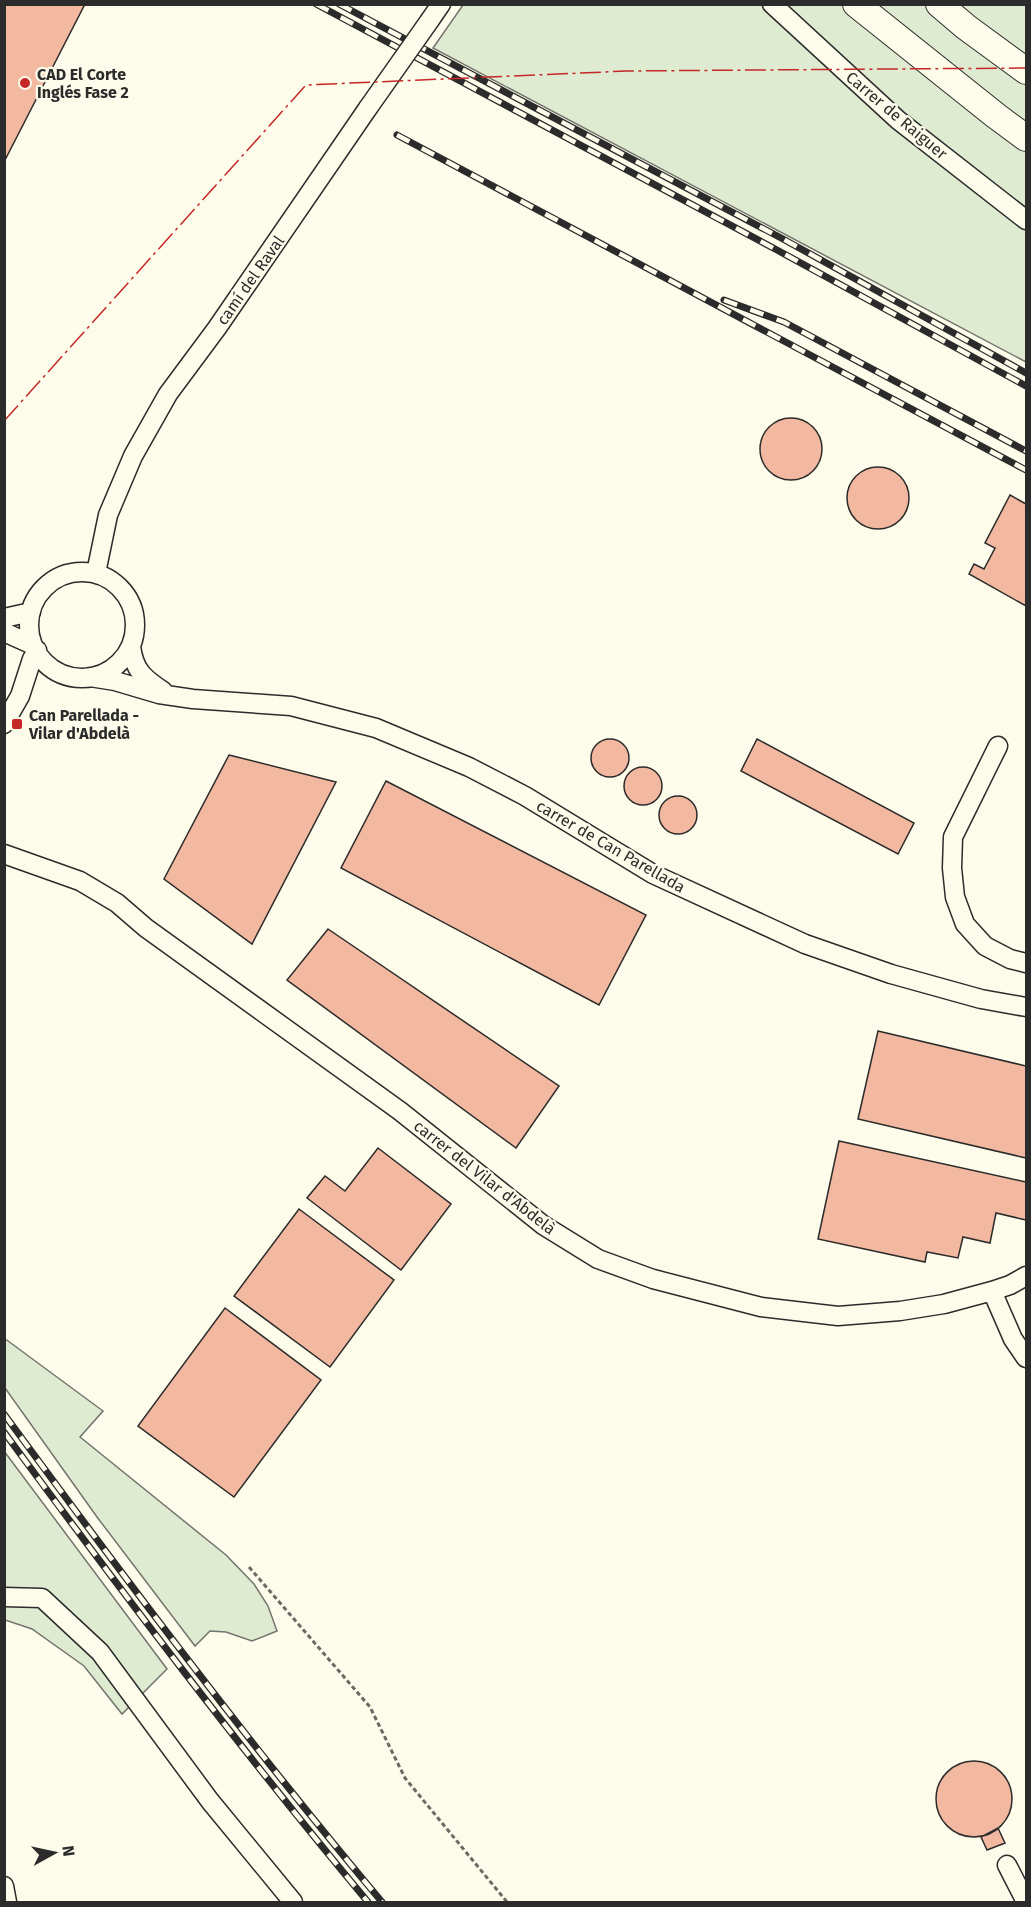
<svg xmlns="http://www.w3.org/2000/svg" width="1031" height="1907" viewBox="0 0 1031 1907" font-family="'Fira Sans',sans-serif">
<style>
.green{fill:#deebd1;stroke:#74746e;stroke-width:1.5}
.building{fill:#f2b8a0;stroke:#2b2b2b;stroke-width:1.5}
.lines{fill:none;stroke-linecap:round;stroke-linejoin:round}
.minor-casing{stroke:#2b2b2b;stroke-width:21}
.highway-casing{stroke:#2b2b2b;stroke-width:28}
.path{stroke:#6a6964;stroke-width:3;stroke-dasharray:4.5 3;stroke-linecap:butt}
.minor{stroke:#fdfbea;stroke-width:18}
.highway{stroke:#fdfbea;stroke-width:26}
.rail-casing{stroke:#2b2b2b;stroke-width:7}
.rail{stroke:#fdfbea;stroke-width:4.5;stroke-dasharray:14;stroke-linecap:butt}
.minor-bridge-casing{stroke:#2b2b2b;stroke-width:21;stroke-linecap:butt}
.minor-bridge{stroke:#fdfbea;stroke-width:18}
.power{stroke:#c62828;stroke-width:1.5;stroke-dasharray:21 4.5 3 4.5;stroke-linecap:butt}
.poi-dot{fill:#c62828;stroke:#fdfbea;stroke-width:2}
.labels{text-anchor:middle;stroke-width:4.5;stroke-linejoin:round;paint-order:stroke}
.poi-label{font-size:16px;font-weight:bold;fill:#2b2b2b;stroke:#fdfbea;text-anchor:start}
.street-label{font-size:16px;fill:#2b2b2b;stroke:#fdfbea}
</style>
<rect width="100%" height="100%" fill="#fdfbea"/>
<path class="green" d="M 463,5 L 1026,5 L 1026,362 L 433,48 Z
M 4,1338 L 103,1411 L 80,1437 L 226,1555 L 254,1584 L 268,1606 L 277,1631 L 252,1641 L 226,1632 L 210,1631 L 195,1646 L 97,1517 L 5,1388 Z
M 4,1451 L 167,1669 L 122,1714 L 84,1666 L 32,1629 L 5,1620 Z"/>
<path class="building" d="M 4,4 L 85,4 L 4,162 Z
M760 449a31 31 0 1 1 62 0a31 31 0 1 1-62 0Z
M847 498a31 31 0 1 1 62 0a31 31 0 1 1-62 0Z
M 1010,495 L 1026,504 L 1026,606 L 969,574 L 974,564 L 984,569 L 995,548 L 985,543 Z
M591 758a19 19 0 1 1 38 0a19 19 0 1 1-38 0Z
M 757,739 L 914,823 L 898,854 L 741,771 Z
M 229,755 L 336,782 L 252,944 L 164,879 Z
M624 786a19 19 0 1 1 38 0a19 19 0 1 1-38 0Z
M 386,781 L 646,915 L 599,1005 L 341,868 Z
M659 815a19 19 0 1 1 38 0a19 19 0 1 1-38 0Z
M 328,929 L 559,1086 L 516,1148 L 287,980 Z
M 878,1031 L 1026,1066 L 1026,1158 L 858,1119 Z
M 839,1141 L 1026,1182 L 1026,1220 L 996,1213 L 990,1243 L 963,1237 L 958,1258 L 927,1252 L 925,1262 L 818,1239 Z
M 378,1148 L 451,1204 L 401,1270 L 307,1198 L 325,1176 L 345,1191 Z
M 299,1209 L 394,1280 L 330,1367 L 234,1296 Z
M 225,1308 L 321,1380 L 234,1497 L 138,1426 Z
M936 1799a38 38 0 1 1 76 0a38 38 0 1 1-76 0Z
M 998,1828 L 1005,1843 L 987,1850 L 981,1837 Z"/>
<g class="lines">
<g class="minor-casing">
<path id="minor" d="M 772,4 L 898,120 L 1026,220
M 430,20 L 441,4
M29 625a53 53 0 1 1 106 0a53 53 0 1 1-106 0Z
M 96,573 L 108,515 L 133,456 L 168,394 L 217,328 L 368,108
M 4,618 L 31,612
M 4,632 L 33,645
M 131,646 C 134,670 143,678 163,691
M 90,677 L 115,681 L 159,694 L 193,699 L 291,706 L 376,728 L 469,767 L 525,796 L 653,874 L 805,944 L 891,974 L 981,999 L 1026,1007
M 4,724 L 20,696 L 32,659 L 37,650
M 998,746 L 953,837 L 952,868 L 955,897 L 965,924 L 985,946 L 1010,959 L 1026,963
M 4,854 L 80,881 L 117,903 L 146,928 L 400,1111 L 543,1225 L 598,1259 L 653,1279 L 761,1307 L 838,1316 L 900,1311 L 944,1304 L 992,1291 L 1010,1285 L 1026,1276
M 992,1291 L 1013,1339 L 1026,1358
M 4,1597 L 42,1598 L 100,1652 L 210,1801 L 293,1902
M 1007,1865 L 1026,1902
M 4,1886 L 7,1902"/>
</g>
<g class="highway-casing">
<path id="highway" d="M 856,4 L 995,115 L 1026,138
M 939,4 L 966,27 L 1026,71"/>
</g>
<path class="path" d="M 249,1567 L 370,1707 L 405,1778 L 507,1902"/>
<use href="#minor" class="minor"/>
<use href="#highway" class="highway"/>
<g class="rail-casing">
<path id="rail" d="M 316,4 L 777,250 L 1026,386
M 339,4 L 783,239 L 1026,373
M 397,135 L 1026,470
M 724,300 L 784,322 L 1026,451
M 4,1414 C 126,1580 250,1745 382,1902
M 4,1432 C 122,1592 241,1750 368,1902"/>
</g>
<use href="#rail" class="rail"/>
<g class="minor-bridge-casing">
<path id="minor-bridge" d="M 368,108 L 430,20"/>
</g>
<use href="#minor-bridge" class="minor-bridge"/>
<path class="power" d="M 4,421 L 306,85 L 627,71 L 1026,68"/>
</g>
<g class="poi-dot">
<circle cx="25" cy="83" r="6"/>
<rect x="11" y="718" width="12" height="12" rx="3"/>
</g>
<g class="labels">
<g class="poi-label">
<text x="37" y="80">CAD El Corte<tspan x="37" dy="18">Inglés Fase 2</tspan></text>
<text x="29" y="721">Can Parellada -<tspan x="29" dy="18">Vilar d'Abdelà</tspan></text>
</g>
<g class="street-label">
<text transform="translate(897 115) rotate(40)" y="6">Carrer de Raiguer</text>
<text transform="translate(250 280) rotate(-55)" y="6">camí del Raval</text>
<text transform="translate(611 846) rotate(30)" y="6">carrer de Can Parellada</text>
<text transform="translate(485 1177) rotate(38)" y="6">carrer del Vilar d'Abdelà</text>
</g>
</g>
<rect width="1031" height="1907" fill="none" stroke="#2b2b2b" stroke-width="12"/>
<g transform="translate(54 1853) rotate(82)" stroke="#fdfbea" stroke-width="4.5" paint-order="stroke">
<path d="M0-4.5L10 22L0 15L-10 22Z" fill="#2b2b2b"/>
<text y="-9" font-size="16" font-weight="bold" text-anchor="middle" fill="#2b2b2b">N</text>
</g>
</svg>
